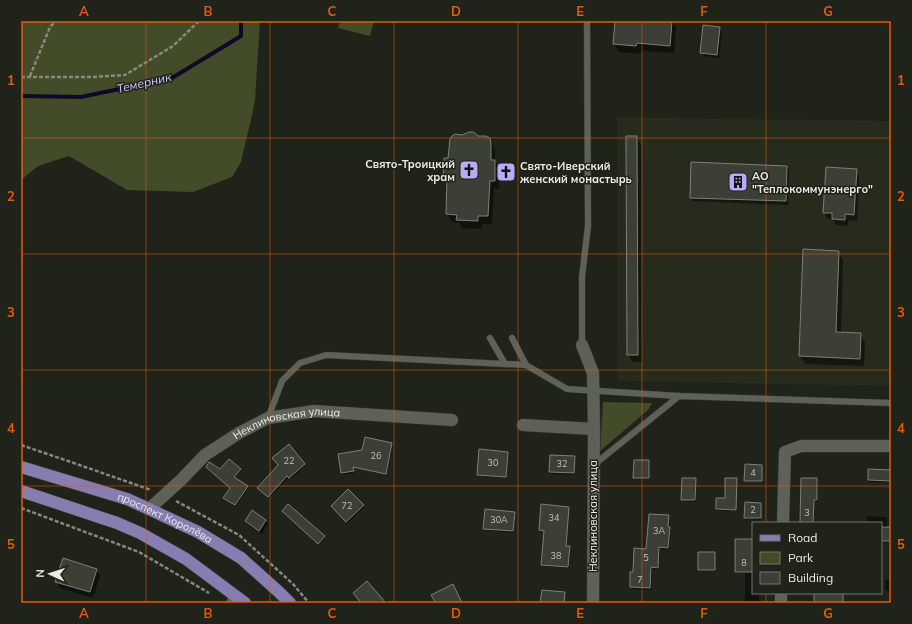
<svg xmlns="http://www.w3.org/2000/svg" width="912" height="624" viewBox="0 0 912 624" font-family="Mulish,sans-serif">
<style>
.built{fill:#272b1c}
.green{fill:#434c29}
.shadow{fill:#0007}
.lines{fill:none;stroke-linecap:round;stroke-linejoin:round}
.stream{stroke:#110828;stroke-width:4}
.building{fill:#3c3f36;stroke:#7d8075}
.lane-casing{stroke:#3c3d36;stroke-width:7}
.street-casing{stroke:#3c3d36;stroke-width:13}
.primary-casing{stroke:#3c3d36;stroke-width:13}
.path{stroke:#878981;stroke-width:2.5;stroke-dasharray:4 2;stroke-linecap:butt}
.lane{stroke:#5e6157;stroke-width:6}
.street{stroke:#5e6157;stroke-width:12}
.primary{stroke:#887db1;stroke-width:12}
.grid{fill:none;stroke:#e8590c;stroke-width:1;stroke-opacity:0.55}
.labels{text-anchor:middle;stroke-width:3;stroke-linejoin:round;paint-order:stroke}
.number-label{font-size:9px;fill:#bfc1ba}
.poi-label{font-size:11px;font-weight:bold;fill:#ebece6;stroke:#20231a;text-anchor:start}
.street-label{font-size:11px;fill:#ebece6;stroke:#20231a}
.water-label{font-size:12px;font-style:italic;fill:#cec5fa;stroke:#20231a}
.neatline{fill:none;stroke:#e8590c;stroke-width:1.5}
.grid-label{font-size:13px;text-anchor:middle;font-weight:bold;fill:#e8590c}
</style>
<rect width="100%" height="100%" fill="#20231a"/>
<path class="built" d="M 617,117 L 891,121 L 891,386 L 618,381 L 617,343 Z"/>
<path class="green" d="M 21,21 L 260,21 L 257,67 L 255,100 L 252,115 L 241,162 L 232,177 L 193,192 L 127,190 L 69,156 L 38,166 L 21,180 Z
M 340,21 L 374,21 L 370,36 L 338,28 Z
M 603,402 L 652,403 L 648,410 L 600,451 Z"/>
<path class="shadow" d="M 616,21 L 673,21 L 676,27 L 674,53 L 641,51 L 641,54 L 619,52 L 614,44 Z
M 719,28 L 722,32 L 719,58 L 704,56 L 701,52 Z
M 478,137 L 489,138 L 494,147 L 495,153 L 495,161 L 500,169 L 499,189 L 494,189 L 492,224 L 482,224 L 482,229 L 462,228 L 459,223 L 452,222 L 447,214 L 448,187 L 444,179 L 449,159 Z
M 637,137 L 641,145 L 642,362 L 632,362 L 628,354 Z
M 787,167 L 789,170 L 788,205 L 693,201 L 691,197 Z
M 856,170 L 859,176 L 857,221 L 848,220 L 848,226 L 836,225 L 833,219 L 828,219 L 824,213 Z
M 804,250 L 838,252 L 843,260 L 841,333 L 860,334 L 865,342 L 864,366 L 805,364 L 800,356 Z
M 392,444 L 393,446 L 387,473 L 366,468 L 368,470 L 353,468 L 354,473 L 343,475 L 339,455 L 363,451 Z
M 288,446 L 305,466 L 291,479 L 289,477 L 269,498 L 259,489 L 279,465 Z
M 507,453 L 508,454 L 506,478 L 479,476 L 478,474 Z
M 550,456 L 575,458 L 574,475 L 551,474 L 550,472 Z
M 649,461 L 650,463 L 649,479 L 635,479 L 634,477 Z
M 761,466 L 762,467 L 762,482 L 746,482 L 745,481 Z
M 207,467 L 221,470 L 240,469 L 241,471 L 234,479 L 247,487 L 248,488 L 236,506 L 226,499 L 231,488 Z
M 891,470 L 891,482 L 870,482 L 869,480 Z
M 695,479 L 696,480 L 696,502 L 683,501 L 682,500 Z
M 736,479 L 737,481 L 736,511 L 718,511 L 717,509 L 726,499 Z
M 817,479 L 818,481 L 818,502 L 814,502 L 814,523 L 801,523 Z
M 761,504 L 761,520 L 746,519 L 745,518 Z
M 332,506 L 363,506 L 364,507 L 348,523 Z
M 568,507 L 569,509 L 566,547 L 570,547 L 571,549 L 569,568 L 543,566 L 542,565 L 545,532 L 541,532 L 540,530 Z
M 252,512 L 266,521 L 268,524 L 262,534 L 248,525 L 246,521 Z
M 284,512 L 324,536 L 325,538 L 319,545 Z
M 514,513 L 515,514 L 513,533 L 485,530 L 484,529 Z
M 668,516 L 670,518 L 669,528 L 671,531 L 669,550 L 660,549 L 659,570 L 652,569 L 651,590 L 632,589 L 631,587 L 631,573 L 634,573 L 647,550 Z
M 867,516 L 886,517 L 887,518 L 887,528 L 891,528 L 891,543 L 881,542 L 881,523 L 866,523 Z
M 753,540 L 753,593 L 759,593 L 759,603 L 745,603 L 745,573 L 737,573 L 736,572 Z
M 714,553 L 715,555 L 715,571 L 699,571 L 699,569 Z
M 96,570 L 100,576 L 93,598 L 60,588 L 56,581 Z
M 885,580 L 891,580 L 891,591 L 886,590 L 885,589 Z
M 386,599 L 389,603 L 362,603 L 384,601 Z"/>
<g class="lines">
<path class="stream" d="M 21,96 L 81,97 L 172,78 L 241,36 L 241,21"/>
</g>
<path class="building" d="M 615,21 L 672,21 L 670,46 L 637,43 L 636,46 L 613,44 Z
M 703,25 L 720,27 L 717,55 L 700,53 Z
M 469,132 L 473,132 L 476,134 L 478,136 L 486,136 L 490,138 L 491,144 L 491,160 L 495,160 L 495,181 L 490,181 L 488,216 L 478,216 L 478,221 L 456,220 L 457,215 L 446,214 L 447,179 L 443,179 L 444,158 L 448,158 L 450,139 L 452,136 L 455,134 L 462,135 Z
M 626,136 L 637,136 L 638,355 L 627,355 Z
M 691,162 L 787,166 L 786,201 L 690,198 Z
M 826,167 L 857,169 L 854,215 L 845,214 L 845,220 L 832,219 L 832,213 L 823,213 Z
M 803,249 L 839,251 L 836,332 L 861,333 L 860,359 L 799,356 Z
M 365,437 L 392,443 L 386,474 L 353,467 L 354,471 L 341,473 L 338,454 L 362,450 Z
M 289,444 L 305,464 L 289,478 L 287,476 L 268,497 L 257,488 L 278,465 L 272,458 Z
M 479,449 L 508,452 L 506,477 L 477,475 Z
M 550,455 L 575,456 L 574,473 L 549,472 Z
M 229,459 L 241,469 L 234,477 L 248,486 L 235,505 L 223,498 L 230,488 L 206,467 L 209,462 L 220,469 Z
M 634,460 L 649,460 L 649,478 L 633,478 Z
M 745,464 L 762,465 L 762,481 L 744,481 Z
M 868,469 L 891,470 L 891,481 L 868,480 Z
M 682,478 L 696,478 L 695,500 L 681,500 Z
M 725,478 L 737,478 L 736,510 L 716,509 L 716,498 L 725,498 Z
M 801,478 L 817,478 L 817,500 L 814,500 L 813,523 L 800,523 Z
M 348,489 L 364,505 L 346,522 L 331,506 Z
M 745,502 L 761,503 L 761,518 L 744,518 Z
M 288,504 L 325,536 L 318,544 L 282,511 Z
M 541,504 L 569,507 L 566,546 L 570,546 L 568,567 L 541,565 L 544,531 L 539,530 Z
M 485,509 L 515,512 L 513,531 L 483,529 Z
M 252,510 L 266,520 L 259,531 L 245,521 Z
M 649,514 L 669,515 L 668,527 L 670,527 L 668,548 L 659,547 L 658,568 L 651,567 L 650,588 L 630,587 L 630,572 L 633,572 L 634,548 L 646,549 Z
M 881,527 L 891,527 L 891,541 L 881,541 Z
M 735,539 L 753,539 L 753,572 L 735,572 Z
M 698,552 L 715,552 L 715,570 L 698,570 Z
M 63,558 L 97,569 L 90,592 L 55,582 Z
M 367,581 L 386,603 L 361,603 L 353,593 Z
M 453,584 L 462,603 L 436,603 L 431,595 Z
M 542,590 L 565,592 L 564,603 L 540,603 Z
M 814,593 L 843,593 L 843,603 L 814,603 Z"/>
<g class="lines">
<g class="lane-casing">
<path id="lane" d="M 490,338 L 505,364
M 512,338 L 526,365
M 582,345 L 582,277 L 588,226 L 587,21
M 268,418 L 282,381 L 300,363 L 326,355 L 526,365 L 567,389 L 679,396 L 891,403
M 595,464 L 679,396
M 229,603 L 233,593"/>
</g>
<g class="street-casing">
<g id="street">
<path d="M 582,345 L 593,373 L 594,429 L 593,603"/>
<path d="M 523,425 L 594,429"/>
<path id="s1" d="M 149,509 L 181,480 L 205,455 L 239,433 L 268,418 L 314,411 L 452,420"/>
<path d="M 783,523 L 785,452 L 801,446 L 891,446"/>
<path d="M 781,603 L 781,593"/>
</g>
</g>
<g class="primary-casing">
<g id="primary">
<path id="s2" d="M 21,467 L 127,499 L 149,509 L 198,532 L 241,558 L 280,593 L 290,603"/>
<path d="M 21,491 L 117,523 L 140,533 L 186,559 L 245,603"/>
</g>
</g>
<path class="path" d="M 30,76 L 50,27 L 56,21
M 21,77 L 92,77 L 125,75 L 173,46 L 199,21
M 21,445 L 68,461 L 151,490
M 176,501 L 239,535 L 293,584 L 309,603
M 21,508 L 139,552 L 209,593"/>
<use href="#lane" class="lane"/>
<use href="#street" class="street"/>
<use href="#primary" class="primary"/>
</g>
<path class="grid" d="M 146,21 L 146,603M 270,21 L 270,603M 394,21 L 394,603M 518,21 L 518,603M 642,21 L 642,603M 766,21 L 766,523M 21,138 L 891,138M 21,254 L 891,254M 21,370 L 891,370M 21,486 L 891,486M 766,593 L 766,603"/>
<defs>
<g id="church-square" transform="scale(1)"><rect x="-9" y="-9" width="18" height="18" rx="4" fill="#b9abf7" stroke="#20231a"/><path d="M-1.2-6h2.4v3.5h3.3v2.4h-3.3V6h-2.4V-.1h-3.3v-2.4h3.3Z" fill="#111"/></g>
<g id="building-square" transform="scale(1)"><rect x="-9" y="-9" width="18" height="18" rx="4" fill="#b9abf7" stroke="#20231a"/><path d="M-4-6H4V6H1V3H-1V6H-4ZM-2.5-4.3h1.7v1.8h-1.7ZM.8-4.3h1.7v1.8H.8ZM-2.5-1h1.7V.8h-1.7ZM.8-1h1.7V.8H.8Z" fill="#111"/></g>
</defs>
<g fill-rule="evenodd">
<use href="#church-square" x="469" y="170"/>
<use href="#church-square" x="506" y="172"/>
<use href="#building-square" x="738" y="182"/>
</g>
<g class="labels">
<g class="number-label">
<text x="376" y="459">26</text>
<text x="289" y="464">22</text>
<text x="493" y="466">30</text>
<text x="562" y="467">32</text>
<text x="753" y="476">4</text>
<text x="347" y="509">72</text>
<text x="753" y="513">2</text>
<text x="807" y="516">3</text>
<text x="554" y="521">34</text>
<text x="499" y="523">30А</text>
<text x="659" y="534">3А</text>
<text x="556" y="559">38</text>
<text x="646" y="561">5</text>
<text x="744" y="566">8</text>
<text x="640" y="583">7</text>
</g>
<g class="poi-label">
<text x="455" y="168" text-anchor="end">Свято-Троицкий<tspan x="455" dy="13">храм</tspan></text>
<text x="520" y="170">Свято-Иверский<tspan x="520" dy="13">женский монастырь</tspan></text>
<text x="752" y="180">АО<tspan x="752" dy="13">"Теплокоммунэнерго"</tspan></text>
</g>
<g class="street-label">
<text dy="4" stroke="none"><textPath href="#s1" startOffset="168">Неклиновская улица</textPath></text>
<text transform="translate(593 516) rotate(-90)" y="4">Неклиновская улица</text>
<text dy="4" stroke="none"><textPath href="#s2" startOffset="153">проспект Королёва</textPath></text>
</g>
<g class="water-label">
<text transform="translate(144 83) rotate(-13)" y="4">Темерник</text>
</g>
</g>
<rect width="912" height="624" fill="none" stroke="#20231a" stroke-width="44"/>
<rect x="752" y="522" width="130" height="72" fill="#20231a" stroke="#71736c"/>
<rect x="760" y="535" width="20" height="6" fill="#887db1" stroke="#71736c"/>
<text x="788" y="542" font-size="12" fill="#ebece6">Road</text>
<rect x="760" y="552" width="20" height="12" fill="#434c29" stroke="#71736c"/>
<text x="788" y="562" font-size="12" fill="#ebece6">Park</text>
<rect x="760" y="572" width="20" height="12" fill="#3c3f36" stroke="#71736c"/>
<text x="788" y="582" font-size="12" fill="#ebece6">Building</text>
<g transform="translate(50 574) rotate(273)" stroke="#20231a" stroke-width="3" paint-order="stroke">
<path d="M0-3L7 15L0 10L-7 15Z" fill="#ebece6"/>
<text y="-6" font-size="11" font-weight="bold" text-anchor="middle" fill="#ebece6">N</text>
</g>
<rect x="22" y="22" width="868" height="580" class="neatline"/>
<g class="grid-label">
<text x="84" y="16">A</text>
<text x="208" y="16">B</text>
<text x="332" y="16">C</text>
<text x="456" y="16">D</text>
<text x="580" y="16">E</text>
<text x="704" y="16">F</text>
<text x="828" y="16">G</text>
<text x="11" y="85">1</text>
<text x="901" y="85">1</text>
<text x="11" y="201">2</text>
<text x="901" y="201">2</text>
<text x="11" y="317">3</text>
<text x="901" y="317">3</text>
<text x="11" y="433">4</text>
<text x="901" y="433">4</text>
<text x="11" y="549">5</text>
<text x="901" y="549">5</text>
<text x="84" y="618">A</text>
<text x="208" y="618">B</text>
<text x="332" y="618">C</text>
<text x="456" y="618">D</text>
<text x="580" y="618">E</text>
<text x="704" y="618">F</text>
<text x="828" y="618">G</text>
</g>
</svg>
